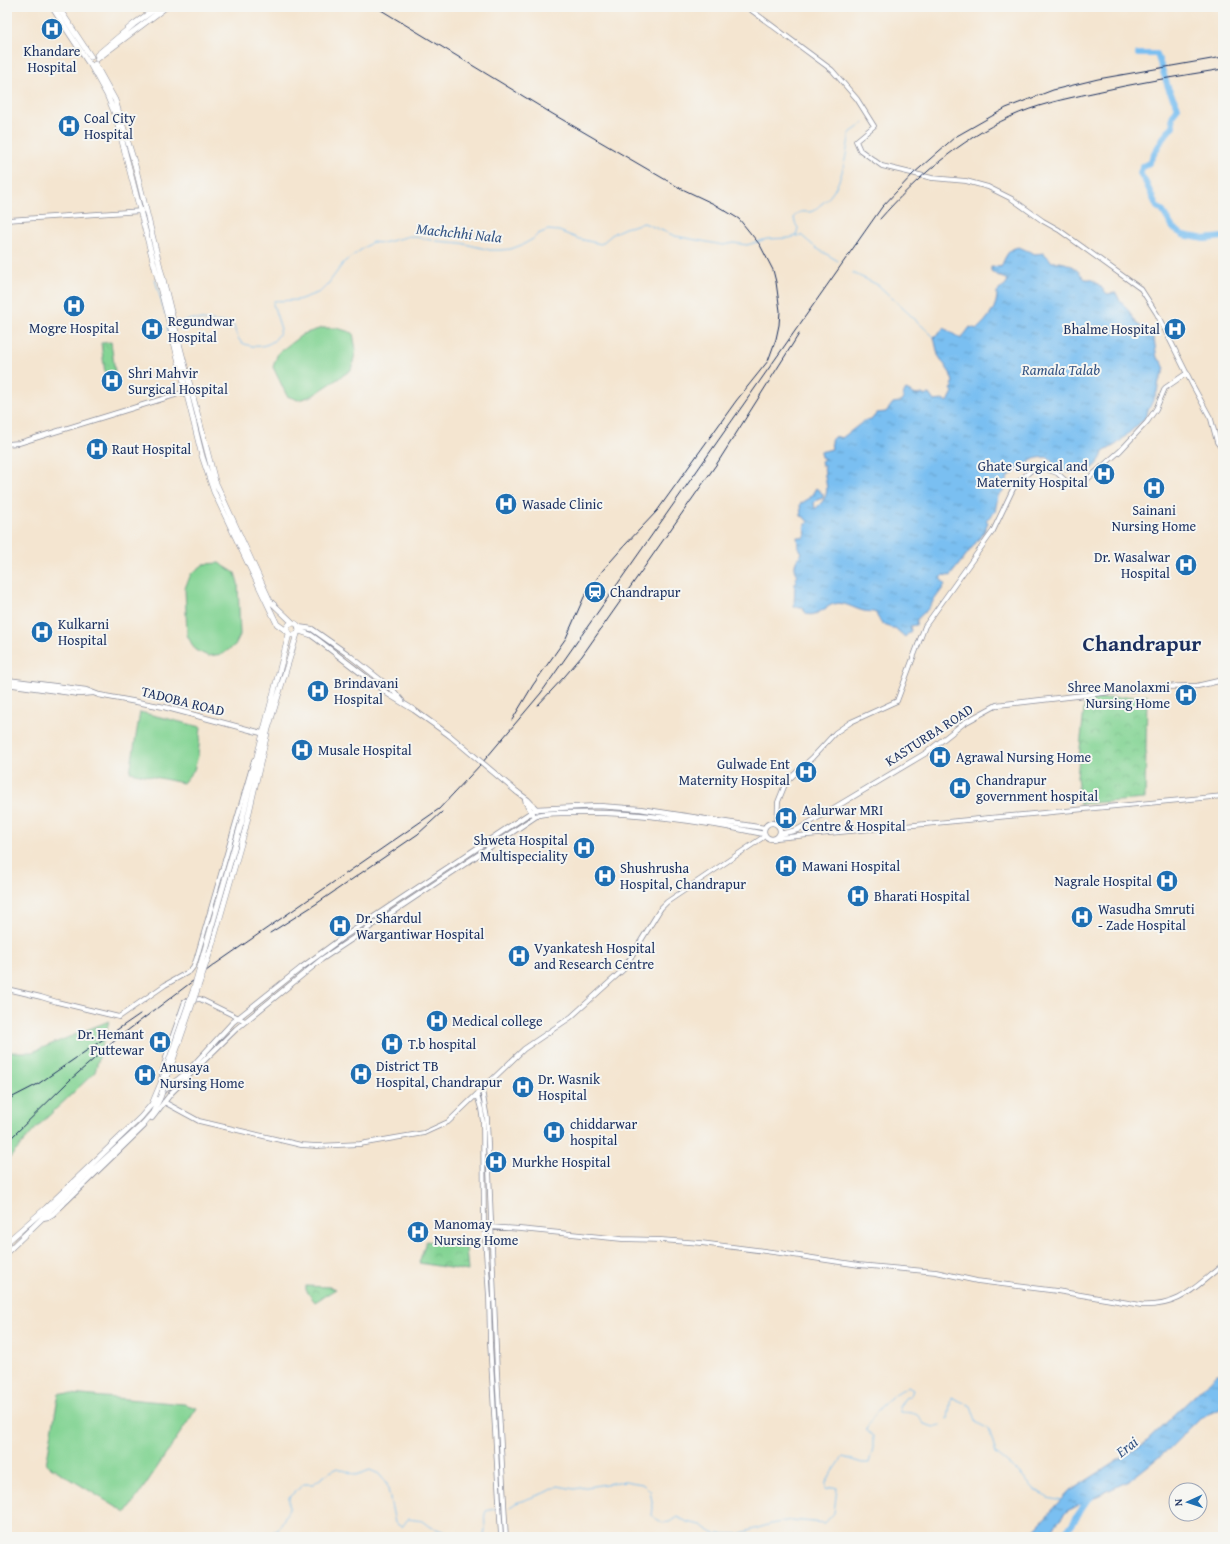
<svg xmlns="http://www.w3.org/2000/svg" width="1230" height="1544" viewBox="0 0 1230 1544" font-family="'Gentium Book Plus',serif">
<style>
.grass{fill:#84d494;stroke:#508279}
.park{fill:url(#park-crowns);stroke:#508279}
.water{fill:url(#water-ripples);stroke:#4a77a8}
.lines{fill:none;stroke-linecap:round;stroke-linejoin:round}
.stream{stroke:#7abff1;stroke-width:1}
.river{stroke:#7abff1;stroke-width:6}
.secondary-casing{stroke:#888a97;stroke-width:5.5}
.primary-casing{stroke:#888a97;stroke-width:6}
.highway-casing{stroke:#888a97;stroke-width:6}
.secondary{stroke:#fff;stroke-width:4}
.primary{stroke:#fff;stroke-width:4.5}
.highway{stroke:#fff;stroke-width:5}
.rail{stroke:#1b2f5e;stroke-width:1}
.primary-bridge-casing{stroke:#888a97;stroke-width:6;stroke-linecap:butt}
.highway-bridge-casing{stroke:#888a97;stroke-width:6;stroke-linecap:butt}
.primary-bridge{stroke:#fff;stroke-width:4.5}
.highway-bridge{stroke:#fff;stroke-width:5}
.labels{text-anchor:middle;stroke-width:4;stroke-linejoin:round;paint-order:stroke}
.poi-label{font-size:14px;fill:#1b2f5e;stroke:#f6f6f2;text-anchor:start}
.street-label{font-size:14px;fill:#1b2f5e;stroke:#f6f6f2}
.water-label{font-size:15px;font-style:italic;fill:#335383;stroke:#f6f6f2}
.town-label{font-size:22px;font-weight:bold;fill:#1b2f5e;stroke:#f6f6f2}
</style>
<defs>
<pattern id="park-crowns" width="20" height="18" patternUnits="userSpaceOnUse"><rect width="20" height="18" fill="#84d494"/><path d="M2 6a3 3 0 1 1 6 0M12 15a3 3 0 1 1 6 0" fill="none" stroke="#71b682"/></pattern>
<pattern id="water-ripples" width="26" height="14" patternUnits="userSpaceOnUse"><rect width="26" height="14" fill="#7abff1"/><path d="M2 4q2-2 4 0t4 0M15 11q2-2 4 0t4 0" fill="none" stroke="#639cc6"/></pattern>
</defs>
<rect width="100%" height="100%" fill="#f6f6f2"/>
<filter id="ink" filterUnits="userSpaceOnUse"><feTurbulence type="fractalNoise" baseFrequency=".025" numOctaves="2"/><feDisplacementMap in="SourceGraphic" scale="8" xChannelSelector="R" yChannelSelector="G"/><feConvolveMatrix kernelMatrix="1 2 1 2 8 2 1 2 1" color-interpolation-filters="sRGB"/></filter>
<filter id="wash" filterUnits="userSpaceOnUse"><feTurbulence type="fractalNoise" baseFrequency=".012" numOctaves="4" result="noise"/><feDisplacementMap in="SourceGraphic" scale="16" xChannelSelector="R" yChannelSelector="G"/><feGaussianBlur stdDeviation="0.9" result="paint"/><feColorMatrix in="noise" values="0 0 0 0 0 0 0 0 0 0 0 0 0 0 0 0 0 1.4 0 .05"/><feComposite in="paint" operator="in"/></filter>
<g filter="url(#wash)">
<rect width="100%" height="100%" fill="#f4e5d0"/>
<path class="grass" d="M 322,328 L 337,328 L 353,333 L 356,350 L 351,370 L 312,396 L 298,400 L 287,396 L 273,367 L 278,353 L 303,334 Z
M 219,563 L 235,573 L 238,583 L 240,635 L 235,645 L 223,654 L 208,656 L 195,650 L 187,635 L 185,588 L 191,574 L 204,564 Z
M 140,712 L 201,727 L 198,756 L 194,770 L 183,783 L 130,772 Z
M 109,1021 L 95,1072 L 38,1126 L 7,1161 L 7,1052 L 32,1052 Z
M 59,1393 L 184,1404 L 197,1408 L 144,1487 L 126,1513 L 46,1464 Z"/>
<path class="park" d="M 111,342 L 115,372 L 105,373 L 101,343 Z
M 1147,695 L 1145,799 L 1080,804 L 1077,777 L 1085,700 Z
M 426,1241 L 466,1247 L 468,1271 L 419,1263 Z
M 306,1286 L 329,1287 L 336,1289 L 315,1302 L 306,1290 Z"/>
<path class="water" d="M 1019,247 L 1035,254 L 1044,253 L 1052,262 C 1068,261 1075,267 1085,279 C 1095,278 1101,287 1107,294 L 1116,293 L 1120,301 L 1127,308 L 1137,324 L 1145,329 L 1154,339 L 1157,358 L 1162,362 L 1165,369 L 1159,381 L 1157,392 L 1144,419 L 1117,444 L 1103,452 C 1102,460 1092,471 1083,472 C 1076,472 1075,470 1068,473 L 1058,468 L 1048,457 C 1034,458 1031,458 1023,470 L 1019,468 L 1014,473 L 1008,476 L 1005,489 L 998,496 L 995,512 L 986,520 L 988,522 L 984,532 L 950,576 L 944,575 L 940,578 L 945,585 L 927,610 L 917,619 L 916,625 L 910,626 L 911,631 L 905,637 L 895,628 C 887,629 878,621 876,613 C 872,611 868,612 864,611 C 854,609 844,601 834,604 C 825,606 809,625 802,607 L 794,607 L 795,583 L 797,581 L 795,579 L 797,574 C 792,565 797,559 802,553 L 798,546 L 797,537 L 803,538 L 806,534 L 804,527 L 808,522 L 804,517 L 801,516 L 800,504 L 810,498 L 816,488 L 823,494 L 823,498 L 817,500 L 814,503 L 815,509 C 818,506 822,503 824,499 C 831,489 822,475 825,464 L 822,467 L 821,461 L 825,459 L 821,457 L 820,452 L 832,449 L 831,440 L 835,436 L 842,438 L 864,421 L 871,420 L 877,413 L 886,412 L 893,403 L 900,402 L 903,399 L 903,394 L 906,390 L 916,395 L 922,394 L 925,396 L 929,394 L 934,401 L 944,400 L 948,402 L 953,392 L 951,389 L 953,387 L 951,385 L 953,382 L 950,373 L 938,355 L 934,337 L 944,328 L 961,339 L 970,327 L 977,329 C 988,319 998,307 997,292 L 1006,284 L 1008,280 L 1001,277 L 1001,275 L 999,276 L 991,271 L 991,266 L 1001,267 C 1005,258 1008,248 1019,247 Z
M 1217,1374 L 1223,1374 L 1223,1408 L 1201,1417 L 1169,1449 L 1130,1480 L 1067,1511 L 1046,1537 L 1027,1537 L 1070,1491 L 1145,1443 Z"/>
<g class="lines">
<path class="stream" d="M 796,236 L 798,228 L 795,223 L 794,217 C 801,208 805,214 813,211 C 815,210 818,207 820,205 C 843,190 845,158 850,133 L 864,123
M 853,273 L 878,285 L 934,337
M 155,279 L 165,314
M 175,323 L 193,319 L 228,323 L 234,326 C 235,331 237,337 240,341 C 249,349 270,348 277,337 C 279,335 280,331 281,329 L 273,304 L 274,301 L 298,300 L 320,292 L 328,284 L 344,262 L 372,242 L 382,243 L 410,236 L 436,241 L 461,243 L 490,250 L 501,250 L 511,249 L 524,244 L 533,239 L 538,234 L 548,230 L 559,231 L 579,239 L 601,244 L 614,233 L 625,228 L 644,223 L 675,236 L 723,245 L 734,243 L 747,245 L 767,239 L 789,238 L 801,235 L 816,248 L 838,261
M 167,326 L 168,332
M 948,1419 L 951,1397 L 971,1406 L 977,1423 L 989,1429 L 996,1454 L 1022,1475 L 1034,1490 L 1049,1497 L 1062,1500
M 1079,1504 L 1084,1505
M 510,1507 L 516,1503 L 547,1492 L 558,1486 L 574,1489 L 625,1481 L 642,1484 L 650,1490 L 653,1507 L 652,1516 C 664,1524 666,1525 678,1517 L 687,1522 L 701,1525 L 715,1534 L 738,1534 L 771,1524 L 791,1520 L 825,1523 L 834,1513 L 837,1488 L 833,1487 L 826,1489 L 826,1482 L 843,1457 L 862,1463 L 869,1463 L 873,1448 L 873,1436 L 866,1430 C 873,1412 891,1394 908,1387 L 913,1390 L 911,1395 L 905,1398 L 899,1407 L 900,1412 C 913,1413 918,1412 924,1424 L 934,1427 L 940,1425
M 264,1537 L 265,1535 L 278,1530 L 289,1509 L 289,1497 L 304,1484 L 313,1484 L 330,1472 L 338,1468 L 356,1475 L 370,1470 L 379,1474 L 387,1484 L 395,1523 L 402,1527 L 408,1519 L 423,1521 L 431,1527 L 442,1531 L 460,1537
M 483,1537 C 488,1528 482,1519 486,1511 L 498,1508"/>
<path class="river" d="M 1138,54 L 1157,54 L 1169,90 L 1178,107 L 1172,117 L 1173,126 L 1163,138 L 1149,163 L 1143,166 L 1140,173 L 1146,183 L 1157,207 L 1162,210 L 1173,228 L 1183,235 L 1205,239 L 1223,237
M 1063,1537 L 1092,1494"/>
</g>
</g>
<g filter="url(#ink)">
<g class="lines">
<g class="secondary-casing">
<path id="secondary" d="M 747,7 L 832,70 L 857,99 L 874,126 L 856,141 L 860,150 L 882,166 L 932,178 L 966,181 L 988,187 L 1012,199 L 1043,221 L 1059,230 L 1141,289 L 1157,314 L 1193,386 L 1211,419 L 1217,442 L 1223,450
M 7,220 L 142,211
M 7,444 L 19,443 L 185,392
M 777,824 L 778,802 L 786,782 L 812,758 L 835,733 L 851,722 L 897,701 L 925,626 L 993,531 L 1013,489 L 1019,481 L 1033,469 L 1043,468 L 1057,473 L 1066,481 L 1074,485 L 1083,483 L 1120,451 L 1147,422 L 1156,409 L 1165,388 L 1187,373
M 777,838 L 1223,796
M 7,989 L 41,997 L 57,1002 L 119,1017 L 165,985 L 190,971 L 193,967 L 196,960 L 254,760
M 161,1079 L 168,1049 L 185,1001 L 200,999 L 245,1021
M 482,1090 L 487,1118 L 497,1372 L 506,1537
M 477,1095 L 481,1109 L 483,1122 L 484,1223 L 489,1297 L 490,1343 L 501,1537
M 164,1102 L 199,1121 L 301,1145 L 317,1146 L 360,1144 L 424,1133 L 448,1122 L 524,1049 L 571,1017 L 623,970 L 661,908 L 667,902 L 765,836
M 490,1227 L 520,1229 L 622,1239 L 661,1240 L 701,1243 L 780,1253 L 859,1265 L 936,1272 L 977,1281 L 1057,1291 L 1141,1305 C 1181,1307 1194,1287 1223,1265"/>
</g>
<g class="primary-casing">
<path id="primary" d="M 298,627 L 312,629 L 349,655 L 392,689 L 402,701
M 299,631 L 311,635 L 318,640 L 388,694 L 414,710 L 449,735
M 7,680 L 86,690 L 99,695 L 164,707 L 265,734
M 7,684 L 79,694 L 93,693
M 517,792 L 528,800 L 537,810
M 525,798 L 526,803 L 533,814
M764 831a8 8 0 1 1 16 0a8 8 0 1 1-16 0Z
M 780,834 L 797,830 L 926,753 L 964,723 L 997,705 L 1154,687 L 1197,686 L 1223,680
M 161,1093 L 187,1072 L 233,1022 L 301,968 L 342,938 L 536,809 L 599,806 L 640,809 L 764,828
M 152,1118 L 172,1092 L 236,1029 L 322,959 L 538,815 C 549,812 561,813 572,813 C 636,811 701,821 764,834
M 42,1218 L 48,1217 L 53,1214 L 144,1126"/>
</g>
<g class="highway-casing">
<path id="highway" d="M 52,7 L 88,62
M 58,7 L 91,57
M 97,55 L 134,24 L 158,7
M 97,59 L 166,7
M 90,64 L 107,95 L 115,114 L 168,318 L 202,456 L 214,492 L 277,624 L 288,632
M 95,64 L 115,100 L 135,165 L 175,328 L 215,481 L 270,601 L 293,623
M287 629a6 6 0 1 1 12 0a6 6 0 1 1-12 0Z
M 241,824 L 255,764 L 289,634
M 211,949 L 245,830 L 268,729 L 297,634
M 7,1242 L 46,1208 L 141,1117 L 152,1104 L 163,1078
M 7,1252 L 84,1178 L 142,1125 L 152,1114 L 160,1098"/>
</g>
<use href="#secondary" class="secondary"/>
<use href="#primary" class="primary"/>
<use href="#highway" class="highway"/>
<path class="rail" d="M 376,7 L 551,113 L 678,187 L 714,204 L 739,219 L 760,245 L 773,270 L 776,282 L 780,311 L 779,325 L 776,339 L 768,361 L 736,401 L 657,511 L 625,545 L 603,570 L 584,597 L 566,638 L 533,685 L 512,720
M 880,219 C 916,178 960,140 1010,117 C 1036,105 1064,99 1092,93 C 1135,83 1179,76 1223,69
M 538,705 L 565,676 L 582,656 L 718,462 L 799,334
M 270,933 L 316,904 L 418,834 L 442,812
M 7,1100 L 38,1084 L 140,1014
M 7,1142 L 70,1080 L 119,1037 L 214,965 L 439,809 L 482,763 L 541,693 L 882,207 L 913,174 L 955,137 L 1006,108 L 1053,90 L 1098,79 L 1223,57"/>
<g class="primary-bridge-casing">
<path id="primary-bridge" d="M 449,735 L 517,792"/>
</g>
<g class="highway-bridge-casing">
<path id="highway-bridge" d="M 163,1078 L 193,991 L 241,824
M 160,1098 L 211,949"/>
</g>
<use href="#primary-bridge" class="primary-bridge"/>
<use href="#highway-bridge" class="highway-bridge"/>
</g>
</g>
<defs>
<g id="hospital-disc" transform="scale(1.15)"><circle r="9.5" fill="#1f6fb2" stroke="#f6f6f2"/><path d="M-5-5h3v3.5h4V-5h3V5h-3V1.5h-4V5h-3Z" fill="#fff"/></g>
<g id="station-disc" transform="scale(1.15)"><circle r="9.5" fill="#1f6fb2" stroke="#f6f6f2"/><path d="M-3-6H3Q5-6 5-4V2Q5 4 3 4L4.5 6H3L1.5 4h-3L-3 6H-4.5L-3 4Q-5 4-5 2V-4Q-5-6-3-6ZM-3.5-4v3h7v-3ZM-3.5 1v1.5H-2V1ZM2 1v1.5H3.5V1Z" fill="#fff"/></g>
</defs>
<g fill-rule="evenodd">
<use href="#hospital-disc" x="52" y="29"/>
<use href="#hospital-disc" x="69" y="126"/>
<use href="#hospital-disc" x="74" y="306"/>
<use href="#hospital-disc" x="152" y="329"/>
<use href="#hospital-disc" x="1175" y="329"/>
<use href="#hospital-disc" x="112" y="381"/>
<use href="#hospital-disc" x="97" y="449"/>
<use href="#hospital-disc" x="1104" y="474"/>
<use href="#hospital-disc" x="1154" y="488"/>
<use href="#hospital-disc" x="506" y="504"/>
<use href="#hospital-disc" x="1186" y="565"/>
<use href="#station-disc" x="595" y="592"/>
<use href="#hospital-disc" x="42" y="632"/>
<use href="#hospital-disc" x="318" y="691"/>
<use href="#hospital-disc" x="1186" y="695"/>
<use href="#hospital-disc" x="302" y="750"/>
<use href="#hospital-disc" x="940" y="757"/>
<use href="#hospital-disc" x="806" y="772"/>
<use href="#hospital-disc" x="960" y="788"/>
<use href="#hospital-disc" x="786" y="818"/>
<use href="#hospital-disc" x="584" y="848"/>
<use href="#hospital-disc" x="786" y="866"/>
<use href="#hospital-disc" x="605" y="876"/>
<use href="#hospital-disc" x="1167" y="881"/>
<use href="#hospital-disc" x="858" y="896"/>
<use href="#hospital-disc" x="1082" y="917"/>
<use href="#hospital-disc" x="340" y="926"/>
<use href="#hospital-disc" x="519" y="956"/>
<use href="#hospital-disc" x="437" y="1021"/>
<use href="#hospital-disc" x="160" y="1042"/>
<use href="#hospital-disc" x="392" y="1044"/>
<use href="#hospital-disc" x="361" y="1074"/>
<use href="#hospital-disc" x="145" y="1075"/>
<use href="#hospital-disc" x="523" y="1087"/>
<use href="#hospital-disc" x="554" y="1132"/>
<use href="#hospital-disc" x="496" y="1162"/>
<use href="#hospital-disc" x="418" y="1232"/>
</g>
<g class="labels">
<g class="poi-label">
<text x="52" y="56" text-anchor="middle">Khandare<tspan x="52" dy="16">Hospital</tspan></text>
<text x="84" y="123">Coal City<tspan x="84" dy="16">Hospital</tspan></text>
<text x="168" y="326">Regundwar<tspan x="168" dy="16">Hospital</tspan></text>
<text x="74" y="333" text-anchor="middle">Mogre Hospital</text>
<text x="1160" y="334" text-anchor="end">Bhalme Hospital</text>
<text x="128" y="378">Shri Mahvir<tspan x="128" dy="16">Surgical Hospital</tspan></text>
<text x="112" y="454">Raut Hospital</text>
<text x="1088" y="471" text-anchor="end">Ghate Surgical and<tspan x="1088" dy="16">Maternity Hospital</tspan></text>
<text x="522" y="509">Wasade Clinic</text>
<text x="1154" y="515" text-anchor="middle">Sainani<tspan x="1154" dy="16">Nursing Home</tspan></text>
<text x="1170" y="562" text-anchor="end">Dr. Wasalwar<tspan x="1170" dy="16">Hospital</tspan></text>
<text x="610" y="597">Chandrapur</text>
<text x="58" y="629">Kulkarni<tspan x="58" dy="16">Hospital</tspan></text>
<text x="334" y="688">Brindavani<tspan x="334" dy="16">Hospital</tspan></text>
<text x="1170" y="692" text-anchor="end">Shree Manolaxmi<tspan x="1170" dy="16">Nursing Home</tspan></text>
<text x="318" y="755">Musale Hospital</text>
<text x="956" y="762">Agrawal Nursing Home</text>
<text x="790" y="769" text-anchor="end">Gulwade Ent<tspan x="790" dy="16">Maternity Hospital</tspan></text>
<text x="976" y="785">Chandrapur<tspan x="976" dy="16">government hospital</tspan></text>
<text x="802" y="815">Aalurwar MRI<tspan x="802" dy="16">Centre &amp; Hospital</tspan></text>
<text x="568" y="845" text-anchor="end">Shweta Hospital<tspan x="568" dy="16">Multispeciality</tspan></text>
<text x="802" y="871">Mawani Hospital</text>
<text x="620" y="873">Shushrusha<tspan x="620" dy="16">Hospital, Chandrapur</tspan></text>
<text x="1152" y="886" text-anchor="end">Nagrale Hospital</text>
<text x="874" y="901">Bharati Hospital</text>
<text x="1098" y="914">Wasudha Smruti<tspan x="1098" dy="16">- Zade Hospital</tspan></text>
<text x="356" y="923">Dr. Shardul<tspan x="356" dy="16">Wargantiwar Hospital</tspan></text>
<text x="534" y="953">Vyankatesh Hospital<tspan x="534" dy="16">and Research Centre</tspan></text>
<text x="452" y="1026">Medical college</text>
<text x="144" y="1039" text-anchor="end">Dr. Hemant<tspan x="144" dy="16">Puttewar</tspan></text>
<text x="408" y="1049">T.b hospital</text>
<text x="376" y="1071">District TB<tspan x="376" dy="16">Hospital, Chandrapur</tspan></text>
<text x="160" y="1072">Anusaya<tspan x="160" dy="16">Nursing Home</tspan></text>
<text x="538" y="1084">Dr. Wasnik<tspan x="538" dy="16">Hospital</tspan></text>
<text x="570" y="1129">chiddarwar<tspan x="570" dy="16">hospital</tspan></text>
<text x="512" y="1167">Murkhe Hospital</text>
<text x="434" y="1229">Manomay<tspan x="434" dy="16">Nursing Home</tspan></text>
</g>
<g class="street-label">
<text transform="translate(183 701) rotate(14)" y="5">TADOBA ROAD</text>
<text transform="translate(929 735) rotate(-33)" y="5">KASTURBA ROAD</text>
</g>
<g class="water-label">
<text transform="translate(459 233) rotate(6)" y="5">Machchhi Nala</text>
<text x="1061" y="375">Ramala Talab</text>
<text transform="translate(1127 1447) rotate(-38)" y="5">Erai</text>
</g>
<g class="town-label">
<text x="1142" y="651">Chandrapur</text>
</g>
</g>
<rect width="1230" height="1544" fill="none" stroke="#f6f6f2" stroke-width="24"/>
<g transform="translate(1188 1502) rotate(267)"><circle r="19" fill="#f6f6f2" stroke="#9ea6b7"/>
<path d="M0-3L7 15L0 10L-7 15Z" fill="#1f6fb2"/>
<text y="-6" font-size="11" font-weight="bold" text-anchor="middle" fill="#1b2f5e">N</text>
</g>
</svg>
